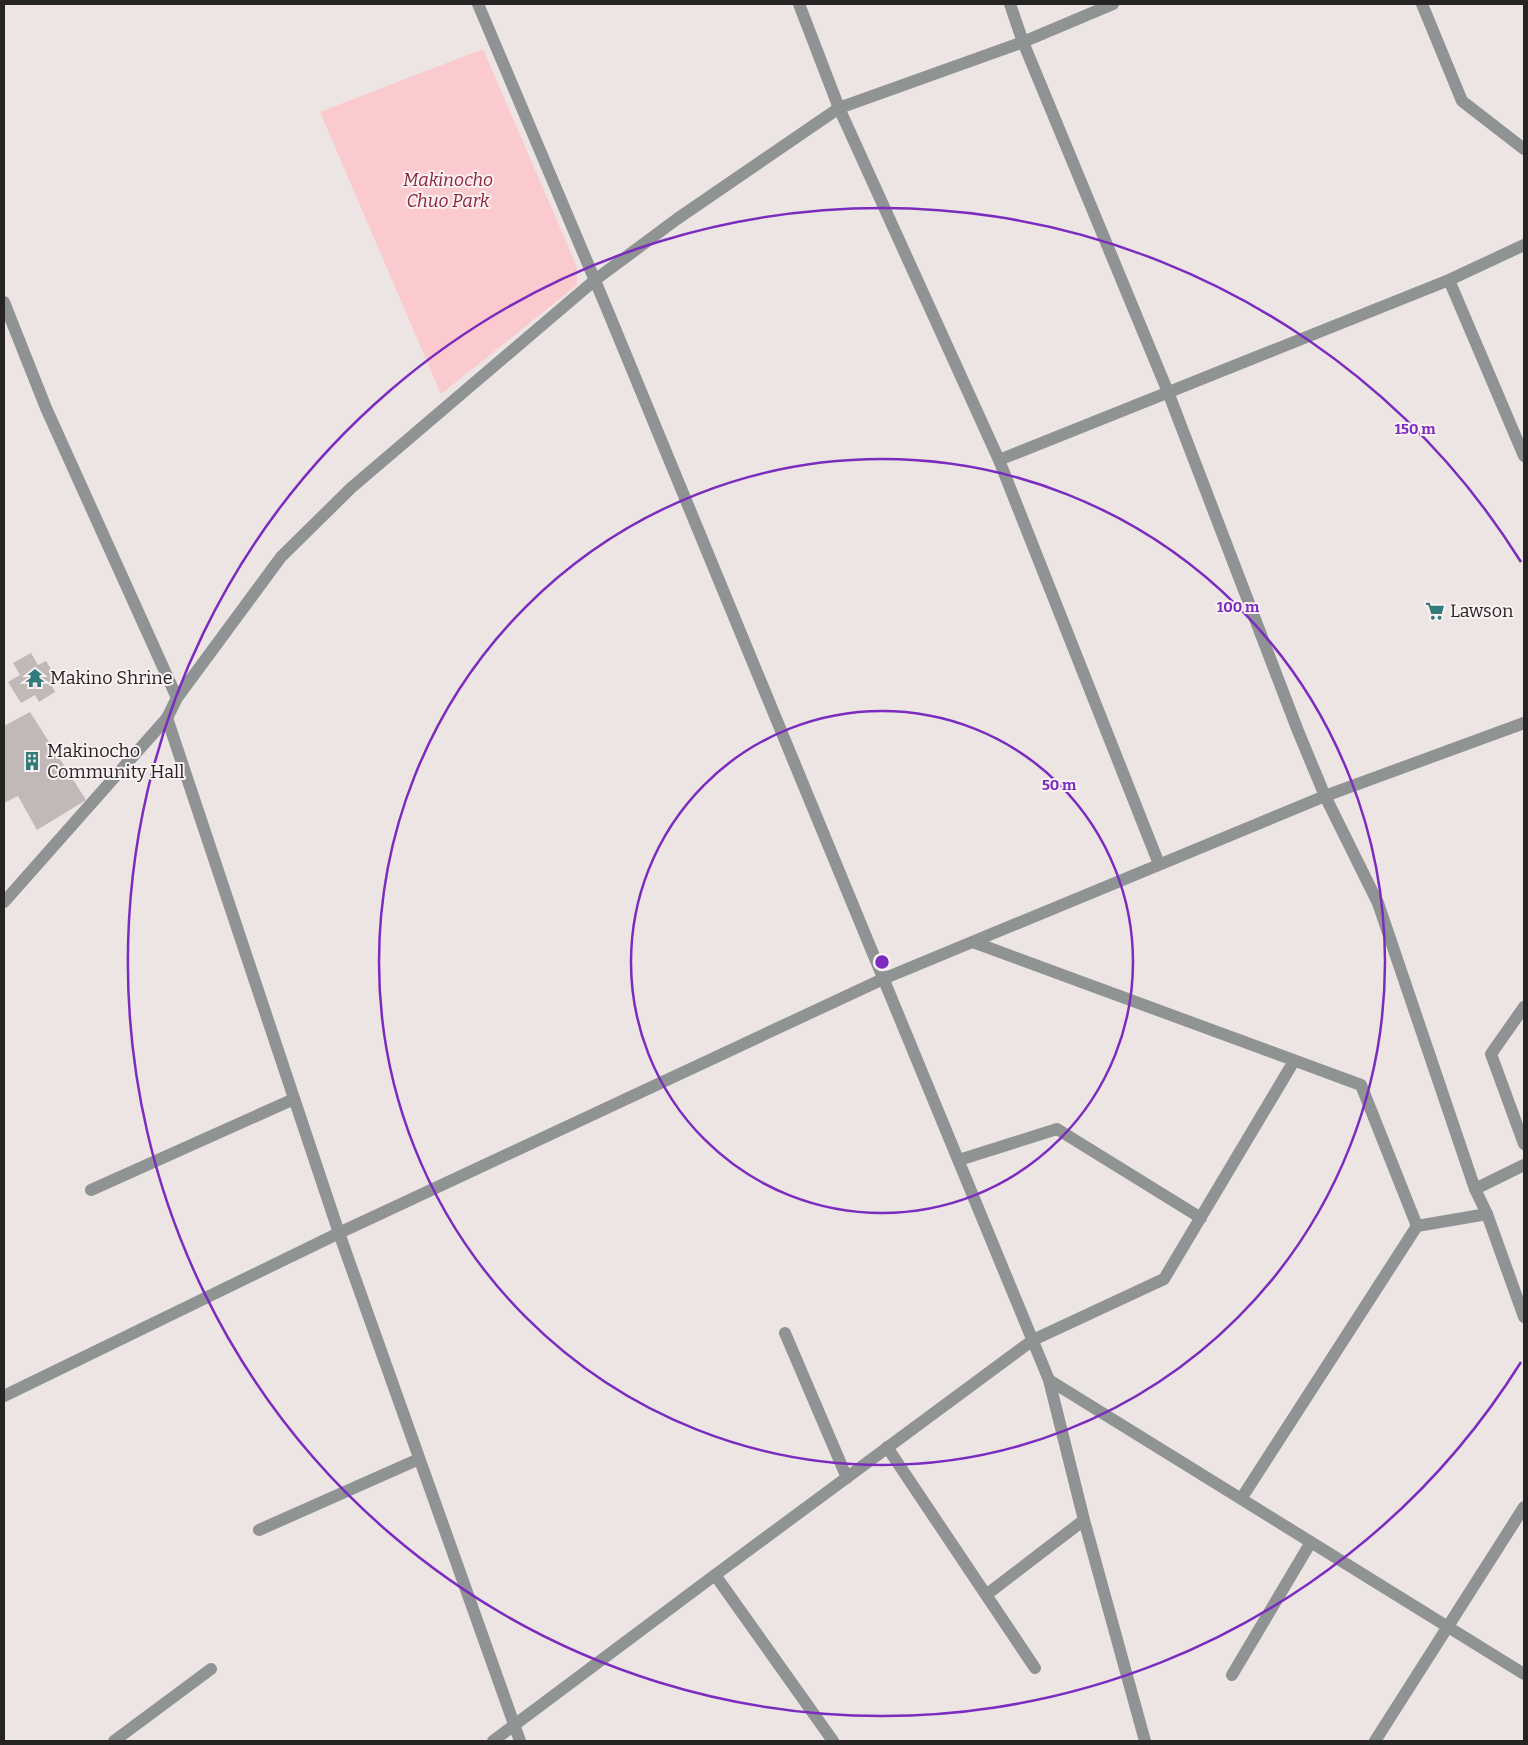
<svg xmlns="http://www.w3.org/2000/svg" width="1528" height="1745" viewBox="0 0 1528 1745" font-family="Bitter,serif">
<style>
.green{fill:#fbcace}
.building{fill:#c1b8b8}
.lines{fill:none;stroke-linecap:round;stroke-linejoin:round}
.minor{stroke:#8f9393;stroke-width:12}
.tertiary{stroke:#8f9393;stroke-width:12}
.ring{fill:none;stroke:#7b2cbf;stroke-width:2.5}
.labels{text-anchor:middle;stroke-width:4;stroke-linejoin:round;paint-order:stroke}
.park-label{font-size:18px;font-style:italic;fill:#892439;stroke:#fbf1f2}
.poi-label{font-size:18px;fill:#262323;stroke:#fbf1f2;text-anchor:start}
.centre{fill:#7b2cbf;stroke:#fbf1f2;stroke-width:2.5}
.ring-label{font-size:15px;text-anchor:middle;font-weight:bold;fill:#7b2cbf;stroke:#fbf1f2;stroke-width:4;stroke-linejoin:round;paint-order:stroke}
</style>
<rect width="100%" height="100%" fill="#ede4e4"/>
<path class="green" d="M 483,49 L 577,267 L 577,285 L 441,394 L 320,112 Z"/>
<path class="building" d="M 31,653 L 38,665 L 46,661 L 59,682 L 52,686 L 55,692 L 39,702 L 35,695 L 21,703 L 8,682 L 20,675 L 13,663 Z
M 30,712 L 86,800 L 37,830 L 18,796 L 4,803 L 4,726 Z"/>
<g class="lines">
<path class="minor" d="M 478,4 L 607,309 L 1049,1380 L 1084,1520 L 1145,1741
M 799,4 L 839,108 L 999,460 L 1159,864
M 1422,4 L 1462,101 L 1524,149
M 1449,280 L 1524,456
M 4,302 L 46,408 L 177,698
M 999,460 L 1449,280 L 1524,245
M 167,718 L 339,1233 L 520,1741
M 4,902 L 167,718 L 177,698 L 281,557 L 351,488 L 595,280 L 677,219 L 839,108 L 1023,42 L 1113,4
M 973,942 L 1361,1085 L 1417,1226
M 1524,1007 L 1491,1054 L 1524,1144
M 959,1160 L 1057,1129 L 1201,1218
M 1475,1189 L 1524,1165
M 91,1190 L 294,1099
M 785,1333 L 847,1478
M 1049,1380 L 1524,1674
M 887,1447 L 1035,1668
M 1241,1499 L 1417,1226 L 1487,1214
M 259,1530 L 419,1459
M 715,1575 L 833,1741
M 986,1595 L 1084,1520
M 1232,1675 L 1311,1542
M 114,1741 L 211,1669
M 493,1741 L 715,1575 L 1033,1340 L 1164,1279 L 1294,1061
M 1375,1741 L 1524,1507"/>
<path class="tertiary" d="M 1010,4 L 1023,42 L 1168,392 L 1298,731 L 1325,796 L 1378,903 L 1475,1189 L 1487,1214 L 1524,1317
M 4,1396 L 339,1233 L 883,979 L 1325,796 L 1524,723"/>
</g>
<g class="ring">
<circle cx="882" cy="962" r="251"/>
<circle cx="882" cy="962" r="503"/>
<path d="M1521 1362A754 754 0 1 1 1521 562"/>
</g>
<defs>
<g id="supermarket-bare" transform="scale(1.5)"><path d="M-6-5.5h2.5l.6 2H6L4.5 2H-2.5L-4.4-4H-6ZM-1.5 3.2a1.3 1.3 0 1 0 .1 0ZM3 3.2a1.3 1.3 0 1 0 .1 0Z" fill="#317b7c" stroke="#fbf1f2" stroke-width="2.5" paint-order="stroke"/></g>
<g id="temple-bare" transform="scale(1.5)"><path d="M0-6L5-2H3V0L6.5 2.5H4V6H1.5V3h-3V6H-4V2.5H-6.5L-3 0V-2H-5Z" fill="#317b7c" stroke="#fbf1f2" stroke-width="2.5" paint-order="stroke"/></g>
<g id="building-bare" transform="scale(1.5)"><path d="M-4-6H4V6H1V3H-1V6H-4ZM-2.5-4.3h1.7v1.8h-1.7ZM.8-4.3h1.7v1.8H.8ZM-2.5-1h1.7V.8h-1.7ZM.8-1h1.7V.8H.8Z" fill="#317b7c" stroke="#fbf1f2" stroke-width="2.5" paint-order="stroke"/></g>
</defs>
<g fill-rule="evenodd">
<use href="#supermarket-bare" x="1435" y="611"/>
<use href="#temple-bare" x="35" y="678"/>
<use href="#building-bare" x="32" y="761"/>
</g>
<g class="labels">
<g class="park-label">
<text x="448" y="186">Makinocho<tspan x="448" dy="21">Chuo Park</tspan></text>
</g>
<g class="poi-label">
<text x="1450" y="617">Lawson</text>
<text x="50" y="684">Makino Shrine</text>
<text x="47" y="757">Makinocho<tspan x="47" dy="21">Community Hall</tspan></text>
</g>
</g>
<circle cx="882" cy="962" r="8" class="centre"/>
<g class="ring-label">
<text x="1415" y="434">150 m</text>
<text x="1238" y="612">100 m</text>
<text x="1059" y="790">50 m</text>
</g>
<rect width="1528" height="1745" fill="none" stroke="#262323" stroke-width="10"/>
</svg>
